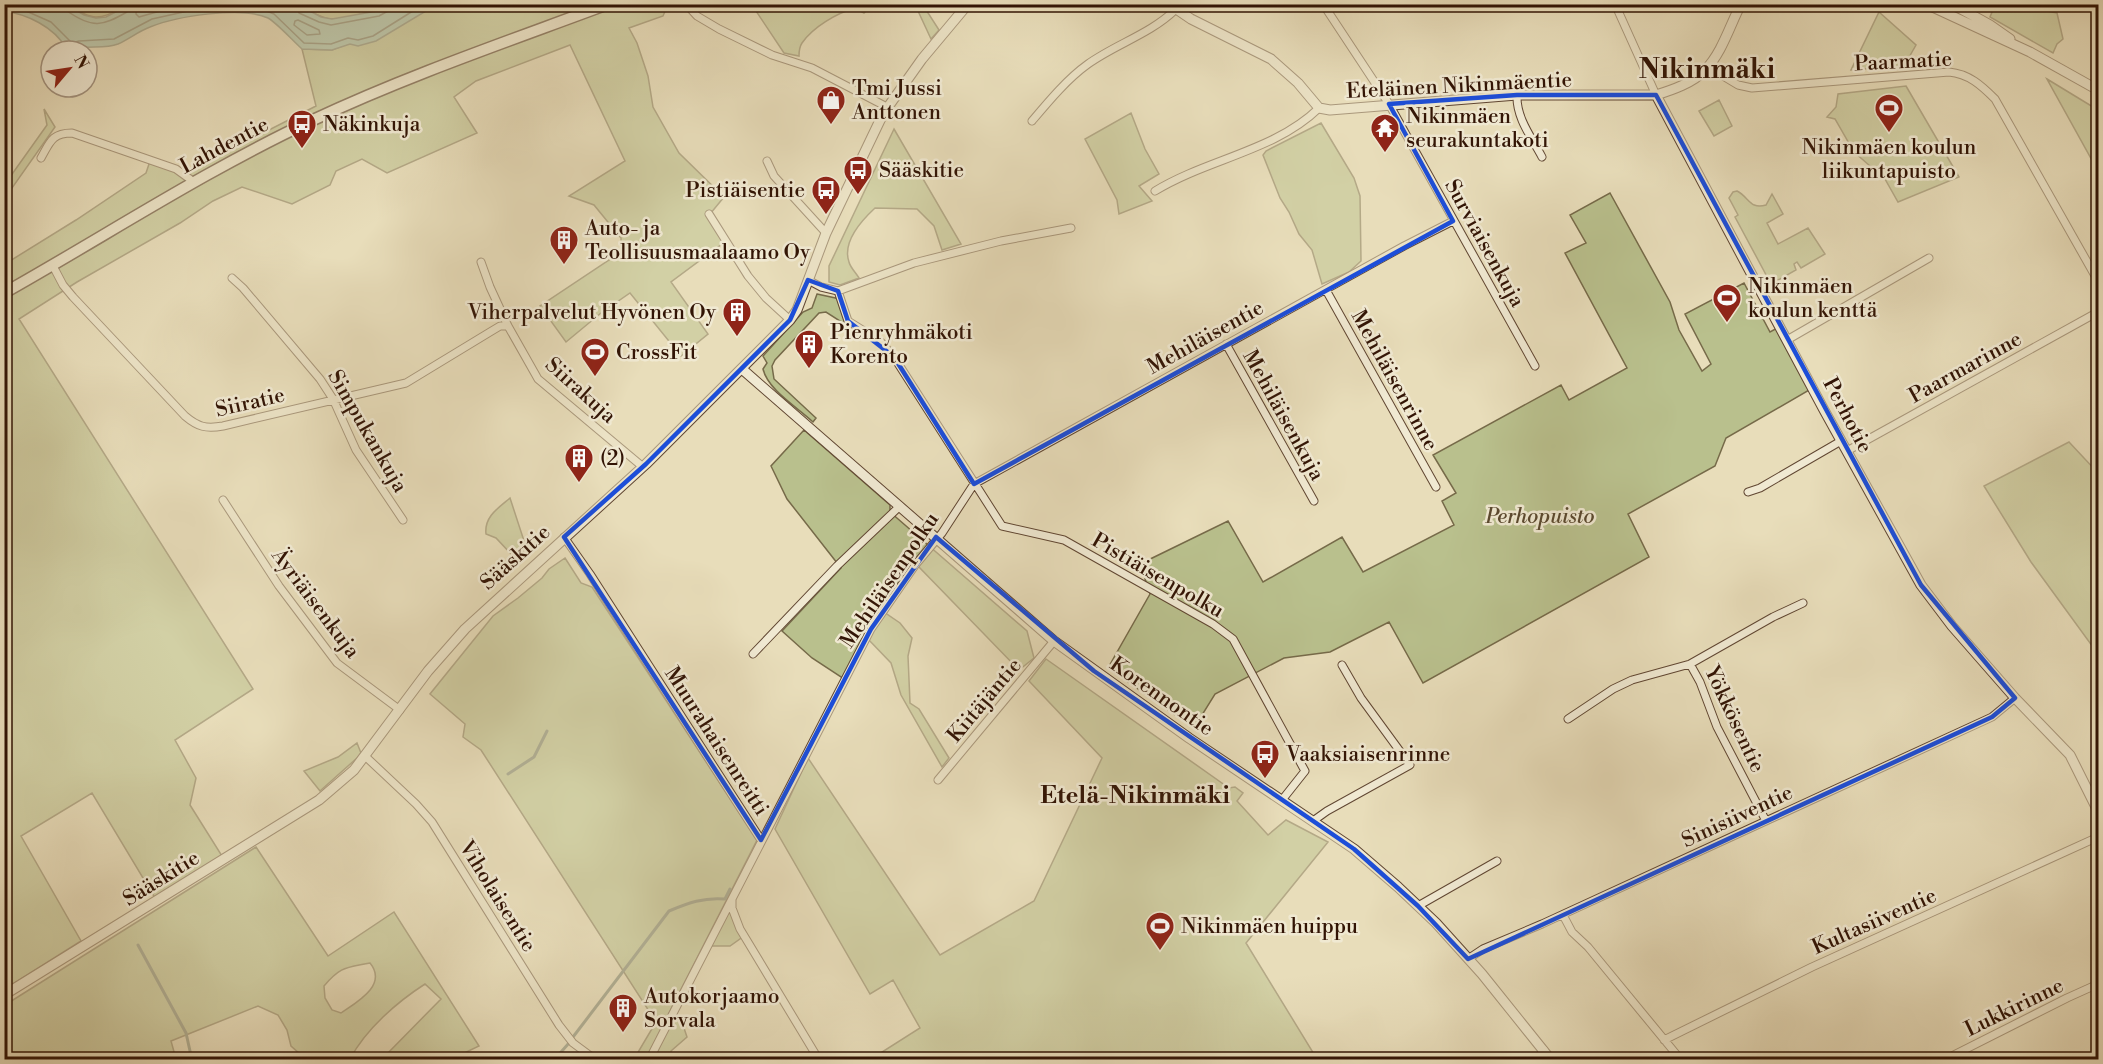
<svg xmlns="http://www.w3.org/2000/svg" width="2103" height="1064" viewBox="0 0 2103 1064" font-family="'Libre Bodoni',serif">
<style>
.green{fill:#b9c08d;stroke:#766a49;stroke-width:1.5;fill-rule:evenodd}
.water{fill:#98bda9;stroke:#6f7967;stroke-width:1.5}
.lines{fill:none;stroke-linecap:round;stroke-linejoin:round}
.shore{stroke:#656857;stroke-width:1.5}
.stream{stroke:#6f7967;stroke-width:3}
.minor-casing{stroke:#604632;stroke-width:9}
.tertiary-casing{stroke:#604632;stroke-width:11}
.secondary-casing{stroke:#321405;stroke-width:13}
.minor{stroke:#f0e9d2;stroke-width:7}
.tertiary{stroke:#f0e9d2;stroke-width:9}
.secondary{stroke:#f0e9d2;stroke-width:10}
.marked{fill:none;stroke:#1d4ed8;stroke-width:4.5;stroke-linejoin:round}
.labels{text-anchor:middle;stroke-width:5;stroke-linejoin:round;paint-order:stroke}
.street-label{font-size:21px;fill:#321405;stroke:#f0e9d2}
.poi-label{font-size:21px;fill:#321405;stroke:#f0e9d2;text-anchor:start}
.park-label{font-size:21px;font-style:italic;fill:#5a482e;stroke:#f0e9d2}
.quarter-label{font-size:24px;font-weight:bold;fill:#321405;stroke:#f0e9d2}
.district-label{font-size:27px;font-weight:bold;fill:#321405;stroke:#f0e9d2}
</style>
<rect width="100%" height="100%" fill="#e8ddba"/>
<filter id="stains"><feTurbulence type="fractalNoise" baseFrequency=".00333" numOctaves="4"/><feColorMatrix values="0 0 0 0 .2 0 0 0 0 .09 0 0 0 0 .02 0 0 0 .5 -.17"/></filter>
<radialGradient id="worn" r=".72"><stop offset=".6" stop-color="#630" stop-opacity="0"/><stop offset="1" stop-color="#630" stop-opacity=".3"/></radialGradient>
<path class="green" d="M 67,5 L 129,5 C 99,19 97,23 67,5 Z
M 297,5 L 387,5 C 376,11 345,19 332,19 C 326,20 302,8 297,5 Z
M 436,5 L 679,5 L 666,9 L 663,16 L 629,28 L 637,43 L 648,76 L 653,107 L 679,153 L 724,197 L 710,214 L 726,241 L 671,282 L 708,334 L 681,356 L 630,293 L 601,313 L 566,342 L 540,306 L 621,252 L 621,238 L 594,205 L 569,196 L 625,161 L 570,45 L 476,81 L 454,97 L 477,133 L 387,173 L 362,159 L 336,171 L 330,185 L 292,204 L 242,187 L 213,201 L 180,223 L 77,282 L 19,319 L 253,689 L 175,740 L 196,778 L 190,805 L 222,856 L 155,898 L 92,793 L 21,836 L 81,941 L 5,989 L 5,264 L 76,220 L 146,173 L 150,161 L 183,174 L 316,106 L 302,49 L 332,50 L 409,20 Z
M 752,5 L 872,5 L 864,13 L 855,8 C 837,13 813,27 802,43 C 800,46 799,52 799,56 L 784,53 Z
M 910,5 L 923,5 L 939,30 L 931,39 L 918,11 Z
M 1995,5 L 2017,5 L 2057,13 L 2063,39 L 2057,44 L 2053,53 L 1990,17 Z
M 1879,12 L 1916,45 L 1904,66 L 1851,70 Z
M 2047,79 L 2098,110 L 2098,171 Z
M 1906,86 L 1959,177 L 1898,202 L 1881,172 L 1870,166 L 1854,152 L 1835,119 L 1827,117 L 1836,107 L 1838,94 Z
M 1719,100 L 1732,126 L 1714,136 L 1699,111 Z
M 44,109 L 55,127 L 5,198 L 5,184 L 47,125 Z
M 1131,113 L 1145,149 L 1159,174 L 1139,186 L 1152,201 L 1119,214 L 1117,200 L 1085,139 Z
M 1321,123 L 1354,178 L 1360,196 L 1361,261 L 1349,272 L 1322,284 L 1312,250 L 1299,234 L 1289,212 L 1280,198 L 1263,155 L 1266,151 Z
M 894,129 L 961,244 L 942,250 L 934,226 L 917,209 L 875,208 C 861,221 842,242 849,262 C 850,267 856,273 859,278 L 840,285 L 829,282 L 829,266 Z
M 1737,191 C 1749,197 1750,210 1766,205 L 1772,194 L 1783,214 L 1767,223 L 1778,244 L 1808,228 L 1825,254 L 1801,268 L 1797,262 L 1794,264 L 1796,270 L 1771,284 L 1735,217 L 1738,215 L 1729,198 L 1733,192 Z
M 1610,193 L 1670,302 L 1679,330 L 1702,371 L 1711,364 L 1685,314 L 1744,283 L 1770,332 L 1781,326 L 1811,389 L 1726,438 L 1715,466 L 1628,514 L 1649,557 L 1423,683 L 1389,622 L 1330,652 L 1284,658 L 1215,694 L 1194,728 L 1108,668 L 1150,594 L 1140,564 L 1228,521 L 1263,582 L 1342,537 L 1363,572 L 1454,525 L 1442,501 L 1456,493 L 1433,455 L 1561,385 L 1569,400 L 1627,368 L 1565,253 L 1586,243 L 1570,215 Z
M 817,294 L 840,299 L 848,321 L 846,325 L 826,312 L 819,313 L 775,360 L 772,366 L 774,379 L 816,418 L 813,422 C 797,407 768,390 763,369 L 767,363 L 763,356 L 803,312 L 812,308 Z
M 804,430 L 890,505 L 890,512 L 1027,631 L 1034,658 L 1019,670 L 916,564 L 884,612 L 900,623 L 912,638 L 908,656 L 910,703 L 919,709 L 949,758 L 942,767 L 901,695 L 891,663 L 867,638 L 844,679 L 812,658 L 782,631 L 841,568 L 787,499 L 771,466 Z
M 2069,442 L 2098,473 L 2098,654 L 2031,562 L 1984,486 Z
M 510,498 L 526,547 L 522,554 L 511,554 L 496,538 L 486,534 C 484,517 498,508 510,498 Z
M 565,558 L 581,583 L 592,587 L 757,840 L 668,1015 L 682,1022 L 687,1037 L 671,1051 L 672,1059 L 660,1059 L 660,1053 L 648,1059 L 634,1059 L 656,1022 L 481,750 L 463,737 L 465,724 L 430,694 L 493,616 L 518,598 L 542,578 L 549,569 Z
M 1046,659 L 1229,788 L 1235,787 L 1243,793 L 1237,801 L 1268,835 L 1286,820 L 1328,842 L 1246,943 L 1317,1059 L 871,1059 L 920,1028 L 893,980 L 870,994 L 775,829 L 808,758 L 940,955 L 1034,901 L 1102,758 L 1029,681 Z
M 357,743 L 361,753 L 357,758 L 320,791 L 304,771 L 338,757 Z
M 256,847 L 328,956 L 394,912 L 479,1046 L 452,1059 L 390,1060 L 384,1057 L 441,999 L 425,984 C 397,1002 366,1029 350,1059 L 333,1059 L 329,1054 L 323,1054 L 313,1058 L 299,1053 L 291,1046 L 287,1030 L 278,1015 L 258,1006 L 171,1041 L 176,1059 L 5,1059 L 5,1005 ZM 370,963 C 388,985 357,1002 341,1013 L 332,1010 L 325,998 L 324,986 C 341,966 346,968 370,963 Z
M 728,913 L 734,914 L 744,936 L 730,946 L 711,946 Z"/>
<path class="water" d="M 297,4 L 321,17 L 332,19 L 377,11 L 387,5 L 436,5 L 376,41 L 358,46 L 350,44 L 332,50 L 302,49 C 293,41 277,23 268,18 C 242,6 177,16 150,27 C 139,31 129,39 118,44 C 103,50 86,44 72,50 L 66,48 C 54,27 27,14 4,11 L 5,5 L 67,5 L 84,15 L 96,18 L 106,17 L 129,5 Z"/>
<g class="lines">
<path class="shore" d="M 65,4 L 67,11 C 93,29 102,26 127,12 L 130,4
M 137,4 L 136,14 L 139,17 L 185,4
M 296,4 L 299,13 L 319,22 L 331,25 L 379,16 L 388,11 L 389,4
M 4,6 L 17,7 L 51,22 L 72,43 L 79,41 L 114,39 L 152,19 L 197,9 L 236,5 L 256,7 L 274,14 L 304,43 L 331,44 L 348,38 L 358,40 L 373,36 L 424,4
M 298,20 L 319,30 L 320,34 L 307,35 L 294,25 L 295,21 Z"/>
<path class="stream" d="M 508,774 L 534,757 L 547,731
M 138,945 L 186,1033 L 192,1060
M 573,1037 L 669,911 C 688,903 704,897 725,899 L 730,889
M 554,1060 L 569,1043"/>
<g class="minor-casing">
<path id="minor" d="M 686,4 L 697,16 L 719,29 L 772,55 L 812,68 L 887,107
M 1323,4 L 1389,104 L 1535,366
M 1615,4 L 1656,95
M 1708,67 L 1738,85 L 1752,88 L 1949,72 C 1969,74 1981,85 1995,99 L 2098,281
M 1517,95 C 1516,118 1532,138 1542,157
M 1032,121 C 1048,102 1067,79 1088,64 C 1116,44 1150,34 1175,10
M 41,158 C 50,142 52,133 72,133 L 176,169 L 194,182
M 767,161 L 774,176 L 826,233
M 1155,191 C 1207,159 1275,151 1319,108
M 709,214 L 748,276 L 766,298 L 790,320
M 481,262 L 490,287 L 508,326 L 538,379 L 643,467
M 53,266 L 63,285 L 73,297 L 185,416 C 198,427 206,429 223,426 L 406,383 L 490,332 L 500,326 L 508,326
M 232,278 L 243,288 L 320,379 L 333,399 L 356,450 L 403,520
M 808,280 L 821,287 L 838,291 L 914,263 L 1001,241 L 1071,228
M 1326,290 L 1436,487
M 838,291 L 848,321 L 880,341 L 894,357 L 1002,526 L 1064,540 L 1213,624 L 1233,639 L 1305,771 L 1282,800
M 1787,340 L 1929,258
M 1226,344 L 1314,501
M 1847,451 L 2098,312
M 1748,492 L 1760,488 L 1841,441
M 223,500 L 279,586 L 337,663 L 400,710
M 564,537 L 590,574 L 761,840
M 753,654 L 837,566 L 900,506
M 1690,664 L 1700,682 L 1717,727 L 1766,821
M 1568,719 L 1613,689 L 1632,680 L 1690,664 L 1773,617 L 1803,603
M 365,756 L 416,804 L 432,822 L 559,1025 L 573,1043 L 596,1060
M 938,780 L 1054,641
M 1313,821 L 1327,811 L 1410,765 L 1361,698 L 1342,665
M 732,900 L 732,908 L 740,929 L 819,1060
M 1418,906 L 1497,861
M 1563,915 L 1572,932 L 1588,947 L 1681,1060
M 1468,959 L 1483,949 L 1542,924 L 1992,717 L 2015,698
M 1664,1040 L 1812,967 L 2098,837
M 649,1060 L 871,629 L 916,564 L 942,533 L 974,484 L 1404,246 L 1453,221
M 1536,1060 L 1544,1050
M 1944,1060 L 2067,998 L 2098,984"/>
</g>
<g class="tertiary-casing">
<path id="tertiary" d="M 1169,4 L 1191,19 L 1271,59 L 1298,83 L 1319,108 L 1330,110 L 1517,95 L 1656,95 C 1672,90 1693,83 1705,70 C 1722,53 1730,25 1741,4
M 1926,4 L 2030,52 L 2098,90
M 1952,4 L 1990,25 L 2010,39
M 1656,95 L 1824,410 L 1921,585 L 1952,626 L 2015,698 L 2070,755 L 2098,811
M 742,369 L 1054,641 L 1189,738 L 1354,849 L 1398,887 L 1436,923 L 1482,974 L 1551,1060
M 4,995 L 319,800 L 354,770 L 428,671 L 465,629 L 646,464 L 790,320 L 797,310 L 826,233 L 883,114 L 922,59 L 968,4"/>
</g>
<g class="secondary-casing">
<path id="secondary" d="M 4,293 C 107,235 206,170 313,120 C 409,75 509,41 608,4"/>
</g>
<use href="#minor" class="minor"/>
<use href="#tertiary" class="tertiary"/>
<use href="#secondary" class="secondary"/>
</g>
<path d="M0 0H2103V1064H0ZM 1517,95 L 1656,95 L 1921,585 L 2015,698 L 1992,717 L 1468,959 L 1418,906 L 1354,849 L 1094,671 L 936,537 L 871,629 L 761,840 L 564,537 L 646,464 L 790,320 L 808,280 L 838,291 L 848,321 L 894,357 L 974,484 L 1453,221 L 1389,104 Z" fill="#e8ddba" fill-opacity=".55" fill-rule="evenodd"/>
<path class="marked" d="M 1517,95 L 1656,95 L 1921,585 L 2015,698 L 1992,717 L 1468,959 L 1418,906 L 1354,849 L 1094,671 L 936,537 L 871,629 L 761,840 L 564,537 L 646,464 L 790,320 L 808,280 L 838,291 L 848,321 L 894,357 L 974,484 L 1453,221 L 1389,104 Z"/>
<defs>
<g id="shop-pin" transform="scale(1.5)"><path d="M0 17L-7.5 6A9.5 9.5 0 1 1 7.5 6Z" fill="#8f2418" stroke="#f0e9d2"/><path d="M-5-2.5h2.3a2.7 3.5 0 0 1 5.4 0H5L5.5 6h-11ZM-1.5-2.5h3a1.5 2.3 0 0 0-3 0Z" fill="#fff"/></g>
<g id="stadium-pin" transform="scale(1.5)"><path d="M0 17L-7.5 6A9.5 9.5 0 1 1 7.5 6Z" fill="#8f2418" stroke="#f0e9d2"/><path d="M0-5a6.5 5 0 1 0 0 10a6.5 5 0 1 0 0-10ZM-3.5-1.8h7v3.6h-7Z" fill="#fff"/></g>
<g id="bus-pin" transform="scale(1.5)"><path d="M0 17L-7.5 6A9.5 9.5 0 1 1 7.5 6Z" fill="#8f2418" stroke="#f0e9d2"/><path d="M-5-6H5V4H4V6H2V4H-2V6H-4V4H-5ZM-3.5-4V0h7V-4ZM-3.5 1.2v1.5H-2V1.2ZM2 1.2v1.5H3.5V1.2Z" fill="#fff"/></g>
<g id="temple-pin" transform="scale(1.5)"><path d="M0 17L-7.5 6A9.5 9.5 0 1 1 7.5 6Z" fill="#8f2418" stroke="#f0e9d2"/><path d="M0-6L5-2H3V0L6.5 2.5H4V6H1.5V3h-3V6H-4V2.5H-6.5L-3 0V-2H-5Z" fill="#fff"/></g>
<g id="building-pin" transform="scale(1.5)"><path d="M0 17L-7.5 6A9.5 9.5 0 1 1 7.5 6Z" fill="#8f2418" stroke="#f0e9d2"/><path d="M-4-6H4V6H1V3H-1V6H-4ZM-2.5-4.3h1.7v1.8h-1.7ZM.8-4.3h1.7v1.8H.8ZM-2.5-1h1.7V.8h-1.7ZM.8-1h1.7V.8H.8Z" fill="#fff"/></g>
</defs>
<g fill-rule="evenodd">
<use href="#shop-pin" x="831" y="100"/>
<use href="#stadium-pin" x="1889" y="108"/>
<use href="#bus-pin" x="302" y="124"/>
<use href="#temple-pin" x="1385" y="128"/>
<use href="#bus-pin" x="858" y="170"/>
<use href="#bus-pin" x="826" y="190"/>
<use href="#building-pin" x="564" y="240"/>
<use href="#stadium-pin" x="1727" y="298"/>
<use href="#building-pin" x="737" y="312"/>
<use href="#building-pin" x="809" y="344"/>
<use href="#stadium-pin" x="595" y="352"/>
<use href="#building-pin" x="579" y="458"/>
<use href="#bus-pin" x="1265" y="754"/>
<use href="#stadium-pin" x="1160" y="926"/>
<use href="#building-pin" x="623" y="1008"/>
</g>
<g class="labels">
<g class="street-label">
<text transform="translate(1903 61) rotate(-3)" y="7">Paarmatie</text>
<text transform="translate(1459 85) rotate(-3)" y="7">Eteläinen Nikinmäentie</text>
<text transform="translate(224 145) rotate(-28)" y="7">Lahdentie</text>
<text transform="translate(1485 243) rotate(61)" y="7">Surviaisenkuja</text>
<text transform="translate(1205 337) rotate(-29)" y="7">Mehiläisentie</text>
<text transform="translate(1965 367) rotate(-29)" y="7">Paarmarinne</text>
<text transform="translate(1395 380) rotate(61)" y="7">Mehiläisenrinne</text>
<text transform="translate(581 390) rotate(42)" y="7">Siirakuja</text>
<text transform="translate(250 402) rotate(-13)" y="7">Siiratie</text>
<text transform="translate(1284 415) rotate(61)" y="7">Mehiläisenkuja</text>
<text transform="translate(1848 415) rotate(62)" y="7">Perhotie</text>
<text transform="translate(368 431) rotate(60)" y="7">Simpukankuja</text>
<text transform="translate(515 557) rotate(-42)" y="7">Sääskitie</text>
<text transform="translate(1158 575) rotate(30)" y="7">Pistiäisenpolku</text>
<text transform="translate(889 580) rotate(-56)" y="7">Mehiläisenpolku</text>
<text transform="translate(316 603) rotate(53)" y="7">Äyriäisenkuja</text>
<text transform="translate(1162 696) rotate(35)" y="7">Korennontie</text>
<text transform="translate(984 700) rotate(-50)" y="7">Kiitäjäntie</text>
<text transform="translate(1735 719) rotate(65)" y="7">Yökkösentie</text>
<text transform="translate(717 741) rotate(57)" y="7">Muurahaisenreitti</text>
<text transform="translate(1737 816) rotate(-25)" y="7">Sinisiiventie</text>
<text transform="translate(161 878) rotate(-32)" y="7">Sääskitie</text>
<text transform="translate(498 896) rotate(58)" y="7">Viholaisentie</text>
<text transform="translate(1874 921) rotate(-24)" y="7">Kultasiiventie</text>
<text transform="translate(2014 1007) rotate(-26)" y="7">Lukkirinne</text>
</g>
<g class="poi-label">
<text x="852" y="95">Tmi Jussi<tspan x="852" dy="24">Anttonen</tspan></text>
<text x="1406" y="123">Nikinmäen<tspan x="1406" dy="24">seurakuntakoti</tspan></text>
<text x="323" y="131">Näkinkuja</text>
<text x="1889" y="154" text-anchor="middle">Nikinmäen koulun<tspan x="1889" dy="24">liikuntapuisto</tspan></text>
<text x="879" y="177">Sääskitie</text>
<text x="805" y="197" text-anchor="end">Pistiäisentie</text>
<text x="585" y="235">Auto- ja<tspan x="585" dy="24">Teollisuusmaalaamo Oy</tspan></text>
<text x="1748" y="293">Nikinmäen<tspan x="1748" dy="24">koulun kenttä</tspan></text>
<text x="716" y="319" text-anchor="end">Viherpalvelut Hyvönen Oy</text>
<text x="830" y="339">Pienryhmäkoti<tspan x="830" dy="24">Korento</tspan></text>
<text x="616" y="359">CrossFit</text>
<text x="600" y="465">(2)</text>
<text x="1286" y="761">Vaaksiaisenrinne</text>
<text x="1181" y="933">Nikinmäen huippu</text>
<text x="644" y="1003">Autokorjaamo<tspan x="644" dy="24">Sorvala</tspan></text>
</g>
<g class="park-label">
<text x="1540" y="523">Perhopuisto</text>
</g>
<g class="quarter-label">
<text x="1135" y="803">Etelä-Nikinmäki</text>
</g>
<g class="district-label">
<text x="1707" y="78">Nikinmäki</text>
</g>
</g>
<rect width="2103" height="1064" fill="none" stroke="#e8ddba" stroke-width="24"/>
<rect x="6" y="6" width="2091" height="1052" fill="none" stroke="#321405" stroke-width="3"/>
<rect x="12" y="12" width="2079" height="1040" fill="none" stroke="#321405" stroke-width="1.5"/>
<g transform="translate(69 69) rotate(61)"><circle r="28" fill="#f0e9d2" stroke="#a49480" stroke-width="1.5"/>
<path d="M0-4.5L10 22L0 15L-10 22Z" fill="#8f2418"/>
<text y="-9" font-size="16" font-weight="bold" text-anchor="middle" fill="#321405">N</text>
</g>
<rect width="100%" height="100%" filter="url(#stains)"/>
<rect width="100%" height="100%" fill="url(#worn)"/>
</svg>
